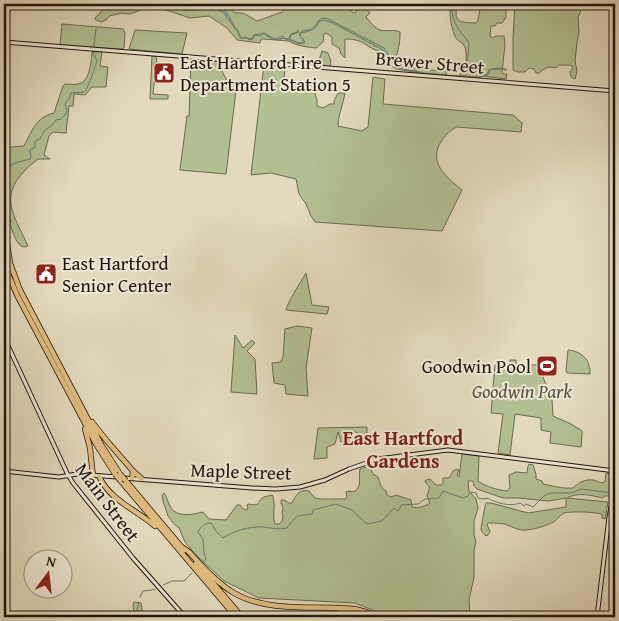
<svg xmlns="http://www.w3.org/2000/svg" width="619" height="621" viewBox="0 0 619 621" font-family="'Gentium Book Plus',serif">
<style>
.green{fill:#b2c093;stroke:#696a51}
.water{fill:#95bbae;stroke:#66786e}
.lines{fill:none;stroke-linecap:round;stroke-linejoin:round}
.stream{stroke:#66786e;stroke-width:1}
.secondary-casing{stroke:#20140f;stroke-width:5}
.highway-casing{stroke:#20140f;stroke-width:6}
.secondary{stroke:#ede7d4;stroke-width:3}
.highway{stroke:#e2bd7e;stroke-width:4.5}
.highway-bridge-casing{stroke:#20140f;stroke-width:6;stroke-linecap:butt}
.highway-bridge{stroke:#e2bd7e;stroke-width:4.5}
.labels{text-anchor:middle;stroke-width:4;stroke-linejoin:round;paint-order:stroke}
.poi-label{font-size:19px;fill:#20140f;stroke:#ede7d4;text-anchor:start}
.street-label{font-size:19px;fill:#20140f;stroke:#ede7d4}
.park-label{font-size:19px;font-style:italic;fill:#53503d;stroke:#ede7d4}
.neighbourhood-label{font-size:20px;font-weight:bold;fill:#7a1f14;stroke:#ede7d4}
</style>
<rect width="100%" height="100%" fill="#e3dabd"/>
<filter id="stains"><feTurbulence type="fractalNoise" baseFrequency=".004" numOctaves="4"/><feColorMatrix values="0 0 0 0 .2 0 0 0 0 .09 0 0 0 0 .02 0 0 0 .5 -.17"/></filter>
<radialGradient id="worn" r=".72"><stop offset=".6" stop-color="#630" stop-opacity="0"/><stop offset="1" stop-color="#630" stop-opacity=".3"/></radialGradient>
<path class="green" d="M 108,4 L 229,4 C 233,16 236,11 245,14 C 249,16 253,19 257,21 L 282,12 L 289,4 L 341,4 L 354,13 L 357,11 L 353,4 L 362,4 L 370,13 L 366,17 C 369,20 372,25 375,27 C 382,34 392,28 400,32 C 400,36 400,41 399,45 C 398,53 394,56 400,65 L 418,69 L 446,71 L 447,73 L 446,75 L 424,73 L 416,71 L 396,69 L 383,59 L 379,51 C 373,50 370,47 365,44 C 359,40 352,39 345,39 L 345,58 L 341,54 L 339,48 L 332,44 L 332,37 L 326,33 L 324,34 L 323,42 L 316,48 C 307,47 296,46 289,41 L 263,39 L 261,39 L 260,43 L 237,40 L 227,28 L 209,16 L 190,18 L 151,5 L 136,12 L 129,14 L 122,13 L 109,16 L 106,20 L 101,22 L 96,20 L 95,18 L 96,17 Z
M 450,4 L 457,4 C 454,23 458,22 476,23 L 478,20 L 481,4 L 506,4 L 506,17 L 502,23 L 497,23 L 495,26 L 491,26 L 490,36 L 492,38 L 496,36 L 504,36 L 505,45 L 502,72 L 503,74 L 507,74 L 506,79 L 483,76 L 477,78 L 468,77 L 460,75 L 462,71 L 465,68 C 466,62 468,50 463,44 C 460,41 456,40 455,36 C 450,24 450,17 450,4 Z
M 515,4 L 581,4 L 581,10 L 578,17 L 579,32 L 577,43 L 575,61 L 577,71 L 575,79 L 571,77 L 570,72 L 573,68 L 572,66 L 569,65 L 559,65 L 556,68 C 548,66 545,68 539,73 L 536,73 L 534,69 L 529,68 L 525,72 L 518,72 L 513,70 L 513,38 Z
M 62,24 L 123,29 L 125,33 L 124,48 L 122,49 L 60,45 Z
M 135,30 L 187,33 L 182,54 L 129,49 Z
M 322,51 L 328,53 L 331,61 L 330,67 L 317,66 Z
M 92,52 L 102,52 L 100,66 L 108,67 L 106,87 L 92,87 L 85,95 L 74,94 L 73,106 L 69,106 L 66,133 L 53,132 L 49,136 L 44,155 L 50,159 L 38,159 C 32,164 25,169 20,176 C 0,200 17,221 28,246 C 25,247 23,248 20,245 C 15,240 10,227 10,220 L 4,204 L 4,152 L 11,147 L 24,146 C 32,131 36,117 54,113 L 63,86 L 65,84 C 69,84 74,85 78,84 C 90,82 91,62 92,52 Z
M 152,56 L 156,56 L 157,63 L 154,64 L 155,75 L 153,94 L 168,95 L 168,99 L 150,99 Z
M 191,59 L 220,62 L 219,69 L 221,69 L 226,79 L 237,82 L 226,174 L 180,170 L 187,116 L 189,116 Z
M 264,65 L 285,67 L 284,80 L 297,81 L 301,86 L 312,84 L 317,100 L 317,106 L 323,108 L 330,104 L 334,104 L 334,101 L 338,93 L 345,93 C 343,105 338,115 338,126 L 362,131 L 368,127 L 373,77 L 385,79 L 383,104 L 513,115 L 522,123 L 521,132 L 457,127 C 450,130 447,134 442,140 C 427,162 446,177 462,190 L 442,231 L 315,222 L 311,216 L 306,204 L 299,194 L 296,179 L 271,173 L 251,175 Z
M 306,273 L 312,305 L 329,307 L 327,314 L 286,310 C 289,299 300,284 306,273 Z
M 297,326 L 312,328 L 306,368 L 308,396 L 286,394 L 285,385 L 274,383 L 272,363 L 281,362 L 283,357 L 285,329 Z
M 235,335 L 243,348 L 252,340 L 255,343 L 247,351 L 255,359 L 257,394 L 231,392 Z
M 568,350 C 581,351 591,360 590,374 L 567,373 L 566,371 Z
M 510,360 L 516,360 L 516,365 L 538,365 L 552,399 L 553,416 L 571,424 L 582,431 L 582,434 L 581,447 L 550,443 L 551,432 L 541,430 L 541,418 L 515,414 L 510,455 L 498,453 L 503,414 L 491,413 L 495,365 L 510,365 Z
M 367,427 L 367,439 L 363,439 L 358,433 L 353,431 L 350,441 L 341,442 L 338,432 L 335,444 L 327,447 L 327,458 L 314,459 L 318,428 Z
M 462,454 L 479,456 L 478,481 C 487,487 497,490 507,491 L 510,488 L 509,475 L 516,472 L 527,473 L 528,466 L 529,464 L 533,465 L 536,474 L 536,479 L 542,481 L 543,484 C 553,486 563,489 573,488 C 579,483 584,479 593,480 C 598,481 600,484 605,482 L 606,473 L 615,474 L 610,496 L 605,496 L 602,498 C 591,495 578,492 567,498 L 608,502 L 605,519 L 602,518 L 602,514 C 594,512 572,511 564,513 C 560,515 558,518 555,521 C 546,526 536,529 526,530 C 519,531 511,526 504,524 C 499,523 494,523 488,523 L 487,525 L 490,531 L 488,535 L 486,536 C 484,534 481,532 481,529 C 481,528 485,505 486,503 L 491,503 L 528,513 L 566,507 L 566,498 L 549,501 L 517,498 L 503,498 L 477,489 L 474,486 L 473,481 L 468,481 L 469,491 L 476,499 L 478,508 L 474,521 L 474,535 L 476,542 L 474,550 L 474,577 L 469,600 L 470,617 L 385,617 L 375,611 L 355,603 L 259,598 L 224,581 L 197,556 L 185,542 L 179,528 L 174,524 L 168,516 L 163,501 L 162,495 L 164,493 C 167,497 168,503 171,508 C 176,517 193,515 202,512 L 204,513 L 209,519 L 226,520 L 237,505 L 240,505 L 242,508 L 246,510 L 248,509 L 247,505 L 248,504 C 262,507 256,501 264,497 C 267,496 269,496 272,495 L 273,496 C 273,500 275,504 274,508 C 274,514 273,518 275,524 L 279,524 L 282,521 L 283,516 L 282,513 L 283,507 L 281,503 L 281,500 L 284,500 L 289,503 L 292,503 C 296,495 299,489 309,491 L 315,498 L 320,499 L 345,499 L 347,497 L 346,492 L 349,491 L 354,492 C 363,486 358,477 360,469 L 368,466 L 370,467 L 373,474 L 378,477 C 380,483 381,488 386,491 L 387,495 L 391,497 L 396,495 L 411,500 L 412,507 C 417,509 426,506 430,503 L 427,496 C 429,488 432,488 425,482 L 426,480 L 430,479 L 436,485 L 441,485 L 443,483 L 443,478 L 449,478 L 453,471 L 457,469 L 459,470 L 457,475 L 459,477 Z
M 134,602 L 141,603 L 142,608 L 141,613 L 142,616 L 146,617 L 121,617 L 129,611 L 134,612 L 133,605 Z"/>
<path class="water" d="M 172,4 L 180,6 L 184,9 L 194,9 C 201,1 212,5 220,7 L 219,10 L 222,7 L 224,9 L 227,13 L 226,14 L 229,16 L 234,26 L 238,31 L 240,36 L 242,38 L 246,37 L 249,39 L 254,37 L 254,35 L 264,33 L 275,39 L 283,36 L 286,39 L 288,39 L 291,34 L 298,32 L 297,30 L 299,32 L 291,35 L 290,39 C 294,42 299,43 303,43 L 303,39 L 300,36 L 300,33 L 302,31 L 313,29 L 319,20 L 323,18 L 328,19 L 384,48 L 397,67 L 402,69 L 427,74 L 479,77 L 487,74 L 489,70 C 494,68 502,67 507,70 L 500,69 L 489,70 L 489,73 L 488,75 L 477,78 L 425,74 L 402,70 L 397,68 L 383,50 L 333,23 L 323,20 L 319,22 C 315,30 310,31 301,33 L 300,36 L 305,42 L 304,43 L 298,44 L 296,42 L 283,38 L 278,40 L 272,39 L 264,34 L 260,36 L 255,35 L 253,39 L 249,40 L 247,38 L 240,38 L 239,34 L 225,15 L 225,13 L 218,10 L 218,8 L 212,7 L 211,8 L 206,5 L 199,7 L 197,10 L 183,10 L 180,7 Z"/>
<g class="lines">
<path class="stream" d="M 452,4 C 451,23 458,28 469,43 L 466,76
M 4,171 C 8,164 22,161 30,159 L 31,156 L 30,150 L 35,147 L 35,141 L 40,139 L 44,131 L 52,125 L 56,120 L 61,119 L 65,115 L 67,111 L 65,104 L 70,97 L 71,93 C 75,92 81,93 84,92 C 88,90 95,66 97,61 L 93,53 L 96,29
M 4,176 L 6,187 L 5,191
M 202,564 L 206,559 L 204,553 L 203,539 L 198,532 C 201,526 205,523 211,523 L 214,527 L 215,530 L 223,538 C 233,531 250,526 263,527 C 273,528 277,530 287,528 C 297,514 297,516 312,514 L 313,510 L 336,504 L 352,510 L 367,524 L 382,521 L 394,508 L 397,511 L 399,510 L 401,505 L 418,504 L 425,499 L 439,498 L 443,491 L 463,498 L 468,496 L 471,492 L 476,493 L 478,498 L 484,499 L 487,498 C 497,503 510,507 520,503 L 524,506 L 526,504 L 533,507 L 544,496 L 550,493 L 571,493 L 581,489 L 612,493
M 163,585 L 172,581 L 184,581 L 192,573
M 140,597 L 143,591 L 152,590 L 155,589
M 135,617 L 139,602"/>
<g class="secondary-casing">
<path id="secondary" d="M 4,42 L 615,91
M 4,337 L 67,473 L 73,483 L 133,558 L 185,617
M 4,471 L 59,477 L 77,474 L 117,477
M 123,478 L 252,488 L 276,489 L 300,487 L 325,480 L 349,469 L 378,459 L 448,450 L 615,471
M 597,617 L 609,517 L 615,488"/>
</g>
<g class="highway-casing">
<path id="highway" d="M 4,224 L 10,263 L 20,290 L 102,446 L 120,474
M 4,252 L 9,276 L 17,295 L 96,444 L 115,474
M 92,422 L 107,441 L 133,471 L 142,479
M 85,429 L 90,448 L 93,476
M 99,476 C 109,500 137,510 155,526
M 132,478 L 133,471
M 120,480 L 236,617
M 126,481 L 184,550
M 182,547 L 189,552 C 203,567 217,583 234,593 C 268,613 317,605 355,609 L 366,612 L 377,617
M 196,563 L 242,617
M 324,617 L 336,613 L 349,611"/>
</g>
<use href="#secondary" class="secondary"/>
<use href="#highway" class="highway"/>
<g class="highway-bridge-casing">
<path id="highway-bridge" d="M 115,474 L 120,480
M 120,474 L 126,481"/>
</g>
<use href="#highway-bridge" class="highway-bridge"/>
</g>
<defs>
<g id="civic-square" transform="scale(1.125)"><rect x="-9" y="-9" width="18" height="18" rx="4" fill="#8f2418" stroke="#ede7d4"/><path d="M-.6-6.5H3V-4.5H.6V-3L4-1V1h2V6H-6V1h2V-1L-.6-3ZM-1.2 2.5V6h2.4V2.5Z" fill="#fff"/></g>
<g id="stadium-square" transform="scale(1.125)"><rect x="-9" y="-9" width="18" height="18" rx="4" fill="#8f2418" stroke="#ede7d4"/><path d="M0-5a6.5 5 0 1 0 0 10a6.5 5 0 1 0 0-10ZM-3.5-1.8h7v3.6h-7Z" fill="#fff"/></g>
</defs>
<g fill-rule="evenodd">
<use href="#civic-square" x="164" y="73"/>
<use href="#civic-square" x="46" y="274"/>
<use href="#stadium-square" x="547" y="366"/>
</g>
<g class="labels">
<g class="poi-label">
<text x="180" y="69">East Hartford Fire<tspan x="180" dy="22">Department Station 5</tspan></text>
<text x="62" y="270">East Hartford<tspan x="62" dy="22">Senior Center</tspan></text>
<text x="531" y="373" text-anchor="end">Goodwin Pool</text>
</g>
<g class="street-label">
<text transform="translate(430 62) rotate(5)" y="7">Brewer Street</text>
<text transform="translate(241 471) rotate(2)" y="7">Maple Street</text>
<text transform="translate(108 502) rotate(53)" y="7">Main Street</text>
</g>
<g class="park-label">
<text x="522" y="398">Goodwin Park</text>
</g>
<g class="neighbourhood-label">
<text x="403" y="445">East Hartford<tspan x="403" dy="23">Gardens</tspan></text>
</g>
</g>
<rect width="619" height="621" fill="none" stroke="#e3dabd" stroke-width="20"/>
<rect x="5" y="5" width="609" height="611" fill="none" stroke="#20140f" stroke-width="2.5"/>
<rect x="10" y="10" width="599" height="601" fill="none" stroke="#20140f"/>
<g transform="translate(48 574) rotate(15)"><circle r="24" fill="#ede7d4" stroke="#9b9385"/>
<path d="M0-4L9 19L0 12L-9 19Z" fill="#8f2418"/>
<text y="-8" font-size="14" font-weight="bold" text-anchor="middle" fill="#20140f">N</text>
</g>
<rect width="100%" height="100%" filter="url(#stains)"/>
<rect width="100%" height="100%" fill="url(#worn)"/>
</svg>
